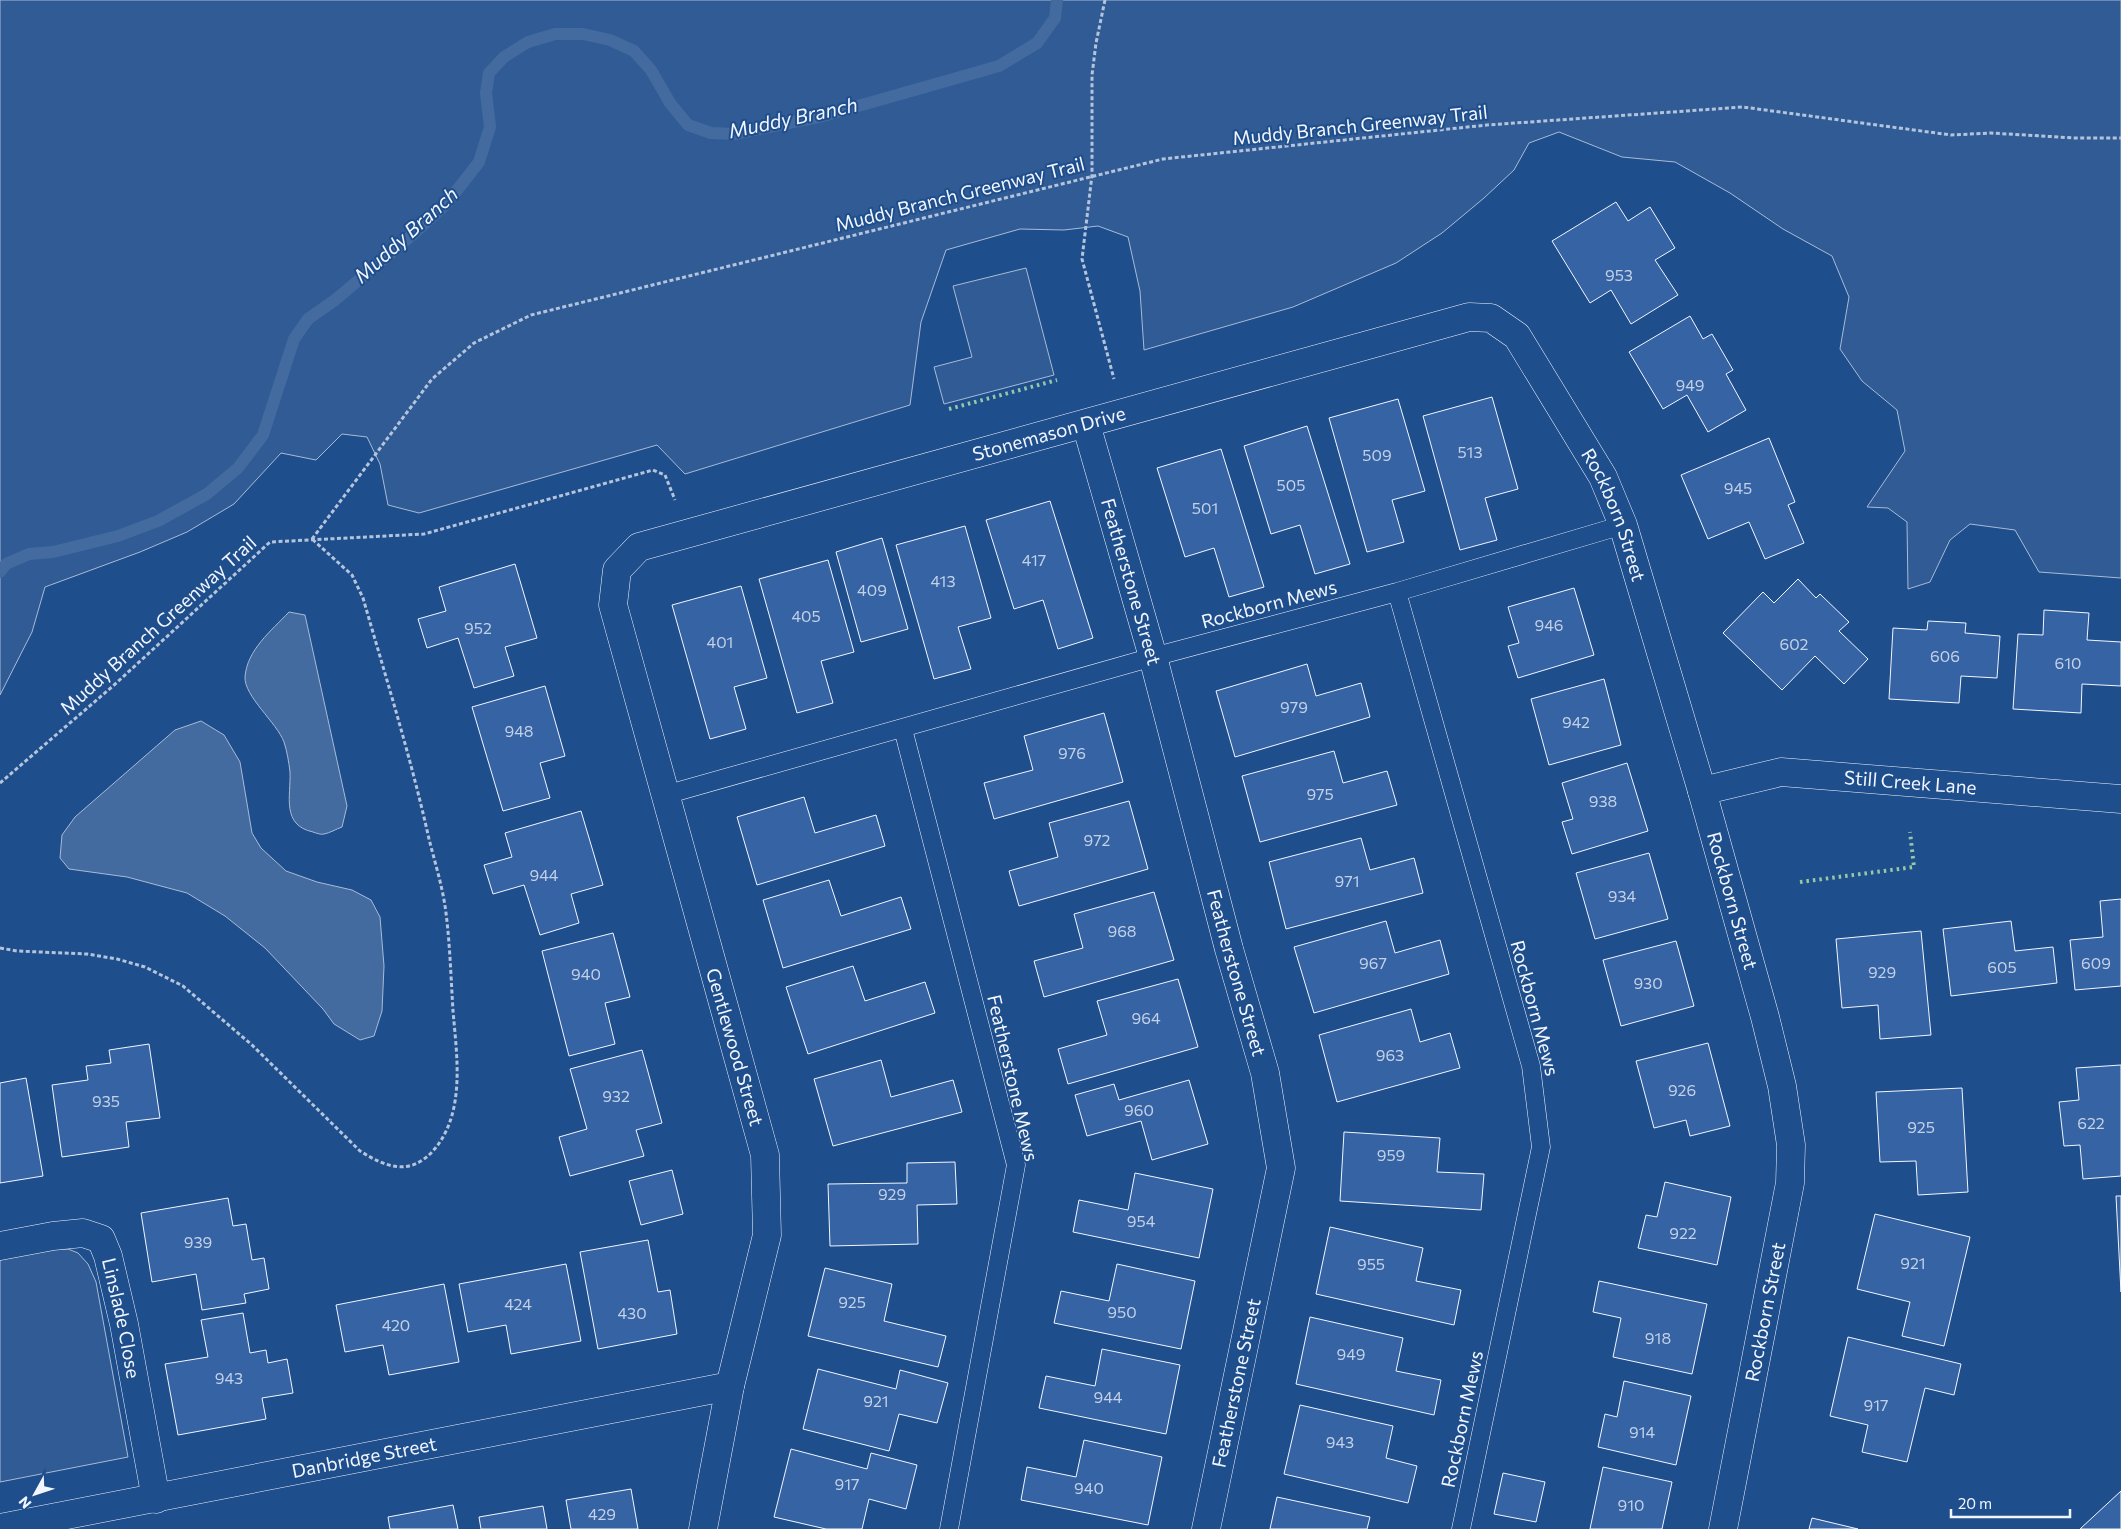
<svg xmlns="http://www.w3.org/2000/svg" width="2121" height="1529" viewBox="0 0 2121 1529" font-family="Commissioner,sans-serif">
<style>
.built{fill:#305b95;stroke:#a8bbd7}
.water{fill:#446ba0;stroke:#a8bbd7}
.lines{fill:none;stroke-linecap:round;stroke-linejoin:round}
.stream{stroke:#446ba0;stroke-width:12}
.building{fill:#3563a3;stroke:#f2f6ff}
.lane-casing{stroke:#f2f6ff;stroke-width:19}
.street-casing{stroke:#f2f6ff;stroke-width:29}
.path{stroke:#b3c4dc;stroke-width:3;stroke-dasharray:4 2.5;stroke-linecap:butt}
.lane{stroke:#1f4e8c;stroke-width:18}
.street{stroke:#1f4e8c;stroke-width:28}
.hedge{stroke:#97c8a6;stroke-width:4;stroke-dasharray:2.5 4;stroke-linecap:butt}
.labels{text-anchor:middle;stroke-width:4;stroke-linejoin:round;paint-order:stroke}
.number-label{font-size:16px;fill:#c3d1e8}
.street-label{font-size:19px;fill:#f2f6ff;stroke:#1f4e8c}
.water-label{font-size:20px;font-style:italic;fill:#f2f6ff;stroke:#1f4e8c}
</style>
<rect width="100%" height="100%" fill="#1f4e8c"/>
<path class="built" d="M 0,0 L 2121,0 L 2121,578 L 2039,572 L 2015,530 L 1970,524 L 1950,540 L 1930,582 L 1908,589 L 1907,522 L 1888,508 L 1867,507 L 1905,451 L 1897,410 L 1862,381 L 1840,349 L 1849,297 L 1832,256 L 1783,229 L 1730,193 L 1675,162 L 1622,157 L 1559,132 L 1529,143 L 1514,170 L 1484,198 L 1442,233 L 1396,263 L 1293,307 L 1144,350 L 1140,291 L 1128,237 L 1098,226 L 1064,230 L 1020,229 L 946,250 L 921,322 L 910,405 L 685,474 L 657,445 L 419,513 L 388,505 L 380,464 L 367,437 L 342,434 L 316,460 L 281,453 L 234,504 L 187,532 L 140,552 L 45,587 L 32,632 L 0,695 Z
M 1026,268 L 1054,375 L 944,404 L 934,367 L 972,357 L 953,286 Z
M 56,1249 L 68,1249 L 78,1253 L 88,1264 L 96,1282 L 128,1457 L 0,1482 L 0,1258 Z"/>
<path class="water" d="M 289,612 L 305,615 L 347,806 L 342,827 C 336,829 330,833 324,834 C 321,835 316,833 313,832 C 281,825 291,796 290,772 C 289,763 287,751 284,742 C 277,723 244,696 245,677 C 247,650 271,631 289,612 Z
M 201,721 L 224,735 L 240,762 L 252,833 L 261,848 L 286,871 L 317,882 L 352,890 L 371,900 L 380,917 L 384,966 L 382,1011 L 374,1036 L 360,1040 L 334,1024 L 323,1009 L 265,948 L 225,916 L 187,893 L 127,877 L 69,869 L 60,858 L 62,835 L 75,817 L 175,730 Z"/>
<g class="lines">
<path class="stream" d="M 0,572 L 6,564 L 29,554 L 53,552 L 118,536 L 158,521 L 207,494 L 238,468 L 263,435 L 294,339 L 308,319 L 335,300 L 411,236 L 447,203 L 479,162 L 490,127 L 486,93 L 489,73 L 504,57 L 528,42 L 555,34 L 583,34 L 610,40 L 634,51 L 651,70 L 670,103 L 688,125 L 711,133 L 734,134 L 823,116 L 999,66 L 1037,43 L 1055,18 L 1057,0"/>
</g>
<path class="building" d="M 1616,202 L 1628,221 L 1650,207 L 1675,248 L 1655,260 L 1678,295 L 1631,324 L 1611,290 L 1590,303 L 1552,241 Z
M 1690,316 L 1703,339 L 1712,334 L 1733,370 L 1726,374 L 1746,410 L 1708,432 L 1687,395 L 1663,409 L 1629,352 Z
M 1492,397 L 1518,489 L 1485,498 L 1497,540 L 1460,550 L 1423,416 Z
M 1398,399 L 1425,491 L 1392,500 L 1404,542 L 1367,552 L 1329,418 Z
M 1307,426 L 1350,564 L 1315,574 L 1300,525 L 1271,534 L 1244,446 Z
M 1769,438 L 1795,502 L 1788,505 L 1804,543 L 1765,559 L 1749,522 L 1708,539 L 1681,475 Z
M 1221,449 L 1264,587 L 1229,597 L 1214,548 L 1185,557 L 1157,468 Z
M 1050,501 L 1093,638 L 1058,649 L 1043,600 L 1014,609 L 986,520 Z
M 965,526 L 991,618 L 958,627 L 971,669 L 934,679 L 896,545 Z
M 882,538 L 908,629 L 861,642 L 836,552 Z
M 828,560 L 854,652 L 821,661 L 833,703 L 797,713 L 759,579 Z
M 515,564 L 537,638 L 505,647 L 514,676 L 474,688 L 458,638 L 427,648 L 418,619 L 446,611 L 439,587 Z
M 1798,579 L 1816,598 L 1820,594 L 1849,622 L 1839,631 L 1868,659 L 1844,684 L 1815,656 L 1782,690 L 1723,633 L 1763,592 L 1774,603 Z
M 741,586 L 767,678 L 734,687 L 746,729 L 710,739 L 672,605 Z
M 1574,588 L 1594,655 L 1518,678 L 1508,646 L 1519,643 L 1508,607 Z
M 2044,610 L 2089,613 L 2087,640 L 2121,642 L 2121,686 L 2082,684 L 2081,713 L 2013,709 L 2018,634 L 2043,635 Z
M 1928,621 L 1966,623 L 1965,633 L 2000,636 L 1997,678 L 1961,676 L 1959,703 L 1889,699 L 1893,628 L 1927,630 Z
M 1307,664 L 1316,696 L 1361,683 L 1370,717 L 1235,757 L 1216,691 Z
M 1604,679 L 1621,745 L 1549,765 L 1531,699 Z
M 545,686 L 565,756 L 540,763 L 550,798 L 503,811 L 472,707 Z
M 1104,713 L 1123,782 L 994,819 L 984,783 L 1033,770 L 1024,736 Z
M 1334,751 L 1343,783 L 1387,771 L 1397,805 L 1260,842 L 1242,776 Z
M 1627,763 L 1648,831 L 1572,854 L 1562,822 L 1573,819 L 1562,783 Z
M 804,797 L 815,833 L 876,815 L 885,846 L 757,885 L 737,817 Z
M 1129,801 L 1148,869 L 1019,906 L 1009,871 L 1058,857 L 1049,823 Z
M 581,811 L 603,885 L 571,894 L 579,923 L 540,935 L 524,885 L 493,894 L 484,865 L 512,857 L 505,833 Z
M 1361,838 L 1370,870 L 1414,858 L 1423,893 L 1286,929 L 1269,862 Z
M 1649,853 L 1668,919 L 1595,939 L 1576,873 Z
M 829,880 L 841,916 L 901,897 L 911,929 L 783,968 L 763,900 Z
M 1154,892 L 1174,960 L 1044,997 L 1034,961 L 1083,948 L 1074,914 Z
M 2121,899 L 2121,986 L 2075,990 L 2070,940 L 2103,937 L 2100,901 Z
M 1386,921 L 1395,953 L 1440,940 L 1449,974 L 1314,1013 L 1294,947 Z
M 2011,921 L 2015,951 L 2053,947 L 2057,983 L 1951,996 L 1943,929 Z
M 1921,931 L 1931,1035 L 1880,1039 L 1878,1005 L 1842,1008 L 1836,939 Z
M 613,933 L 630,997 L 605,1003 L 615,1044 L 569,1056 L 542,951 Z
M 1676,941 L 1694,1006 L 1621,1026 L 1603,960 Z
M 853,966 L 865,1001 L 925,982 L 935,1013 L 808,1054 L 786,987 Z
M 1178,979 L 1198,1047 L 1068,1084 L 1058,1049 L 1107,1035 L 1097,1001 Z
M 1411,1009 L 1420,1042 L 1450,1033 L 1460,1068 L 1337,1102 L 1319,1035 Z
M 1708,1043 L 1730,1126 L 1690,1136 L 1686,1120 L 1654,1128 L 1636,1061 Z
M 149,1044 L 160,1118 L 126,1122 L 129,1147 L 62,1157 L 52,1085 L 88,1080 L 86,1066 L 111,1063 L 109,1050 Z
M 642,1050 L 662,1123 L 636,1130 L 644,1156 L 570,1176 L 559,1137 L 587,1129 L 570,1069 Z
M 881,1060 L 891,1097 L 953,1080 L 962,1112 L 833,1146 L 814,1079 Z
M 2121,1065 L 2121,1176 L 2083,1179 L 2080,1145 L 2064,1146 L 2059,1102 L 2079,1100 L 2076,1068 Z
M 26,1078 L 43,1176 L 0,1183 L 0,1083 Z
M 1189,1080 L 1208,1144 L 1152,1160 L 1141,1121 L 1087,1136 L 1075,1095 L 1114,1084 L 1119,1100 Z
M 1962,1088 L 1968,1192 L 1918,1195 L 1916,1161 L 1880,1162 L 1876,1092 Z
M 1344,1132 L 1440,1138 L 1437,1172 L 1484,1174 L 1481,1210 L 1340,1201 Z
M 955,1162 L 957,1204 L 917,1205 L 918,1244 L 830,1246 L 828,1184 L 907,1183 L 907,1163 Z
M 672,1170 L 683,1214 L 641,1225 L 629,1181 Z
M 1135,1173 L 1213,1189 L 1199,1258 L 1073,1232 L 1079,1200 L 1128,1210 Z
M 1665,1182 L 1731,1197 L 1717,1265 L 1638,1248 L 1646,1215 L 1657,1217 Z
M 2116,1196 L 2121,1196 L 2121,1292 Z
M 228,1198 L 233,1226 L 246,1224 L 252,1260 L 264,1258 L 269,1289 L 244,1294 L 246,1303 L 202,1310 L 196,1274 L 152,1282 L 141,1213 Z
M 1875,1214 L 1970,1237 L 1944,1346 L 1902,1336 L 1910,1302 L 1857,1289 Z
M 1330,1227 L 1423,1248 L 1416,1281 L 1461,1290 L 1454,1325 L 1316,1294 Z
M 648,1240 L 658,1292 L 670,1290 L 677,1334 L 598,1349 L 580,1252 Z
M 566,1264 L 581,1341 L 511,1354 L 506,1325 L 468,1332 L 459,1284 Z
M 1117,1264 L 1195,1281 L 1181,1349 L 1054,1323 L 1061,1291 L 1109,1301 Z
M 825,1268 L 892,1284 L 884,1321 L 946,1336 L 938,1367 L 808,1336 Z
M 1599,1281 L 1707,1304 L 1692,1374 L 1613,1357 L 1621,1318 L 1593,1312 Z
M 444,1284 L 459,1362 L 389,1375 L 383,1345 L 345,1352 L 336,1305 Z
M 243,1313 L 250,1353 L 266,1350 L 268,1363 L 287,1359 L 293,1393 L 262,1398 L 266,1419 L 178,1435 L 165,1364 L 208,1357 L 201,1320 Z
M 1310,1317 L 1403,1338 L 1396,1371 L 1441,1380 L 1434,1415 L 1296,1384 Z
M 1848,1337 L 1961,1364 L 1954,1395 L 1925,1388 L 1907,1462 L 1862,1452 L 1868,1425 L 1830,1416 Z
M 1102,1349 L 1180,1365 L 1166,1434 L 1039,1408 L 1046,1376 L 1095,1386 Z
M 818,1369 L 896,1389 L 900,1370 L 948,1383 L 937,1423 L 899,1414 L 889,1451 L 803,1429 Z
M 1624,1381 L 1691,1396 L 1676,1465 L 1598,1447 L 1605,1414 L 1617,1417 Z
M 1300,1405 L 1393,1426 L 1386,1458 L 1417,1466 L 1408,1503 L 1284,1474 Z
M 1084,1440 L 1162,1457 L 1148,1525 L 1021,1500 L 1027,1467 L 1076,1477 Z
M 791,1449 L 867,1469 L 871,1453 L 917,1465 L 906,1509 L 869,1499 L 862,1529 L 826,1529 L 774,1517 Z
M 1603,1467 L 1672,1482 L 1662,1529 L 1590,1529 Z
M 1503,1473 L 1545,1482 L 1536,1522 L 1494,1514 Z
M 631,1489 L 638,1529 L 571,1529 L 566,1500 Z
M 2121,1491 L 2121,1529 L 2080,1529 Z
M 1277,1497 L 1370,1517 L 1367,1529 L 1270,1529 Z
M 453,1505 L 458,1529 L 390,1529 L 388,1517 Z
M 543,1506 L 547,1529 L 481,1529 L 479,1517 Z
M 1812,1518 L 1858,1529 L 1809,1529 Z"/>
<g class="lines">
<g class="lane-casing">
<path id="lane" d="M 1397,592 L 1531,1066 L 1541,1147 L 1461,1529
M 903,729 L 1016,1165 L 949,1529
M 665,795 L 1153,657 L 1397,592 L 1623,525"/>
</g>
<g class="street-casing">
<g id="street">
<path id="s1" d="M 1086,424 L 1153,657 L 1229,949 L 1265,1073 L 1281,1168 L 1206,1529"/>
<path id="s2" d="M 1702,791 L 1781,772 L 2121,799"/>
<path id="s3" d="M 0,1246 L 53,1236 L 83,1233 L 101,1239 L 108,1256 L 124,1324 L 156,1499"/>
<path id="s4" d="M 0,1528 L 730,1386"/>
<path id="s5" d="M 703,1529 L 730,1386 L 767,1235 L 765,1155 L 613,605 L 617,570 L 639,547 L 1469,317 L 1491,318 L 1517,336 L 1603,477 L 1623,525 L 1702,791 L 1765,1017 L 1782,1086 L 1791,1145 L 1790,1183 L 1723,1529"/>
</g>
</g>
<path class="path" d="M 1105,0 L 1096,43 L 1092,75 L 1092,175 L 1082,259 L 1114,379
M 312,539 L 432,379 L 474,343 L 531,315 L 1163,159 L 1487,125 L 1743,107 L 1951,135 L 1991,133 L 2075,138 L 2121,138
M 0,783 L 113,686 L 270,542 L 424,534 L 653,470 L 665,475 L 675,500
M 0,948 L 17,951 L 87,954 L 117,959 L 145,967 L 183,986 L 252,1045 L 360,1151 C 384,1166 408,1177 432,1152 C 466,1115 457,1058 453,1011 C 451,979 450,945 446,913 C 443,888 435,863 429,839 C 411,758 386,678 363,598 L 352,575 L 312,539"/>
<use href="#lane" class="lane"/>
<use href="#street" class="street"/>
<path class="hedge" d="M 949,409 L 1057,380
M 1800,882 L 1914,867 L 1910,832"/>
</g>
<g class="labels">
<g class="number-label">
<text x="1619" y="281">953</text>
<text x="1690" y="391">949</text>
<text x="1470" y="458">513</text>
<text x="1377" y="461">509</text>
<text x="1291" y="491">505</text>
<text x="1738" y="494">945</text>
<text x="1205" y="514">501</text>
<text x="1034" y="566">417</text>
<text x="943" y="587">413</text>
<text x="872" y="596">409</text>
<text x="806" y="622">405</text>
<text x="1549" y="631">946</text>
<text x="478" y="634">952</text>
<text x="720" y="648">401</text>
<text x="1794" y="650">602</text>
<text x="1945" y="662">606</text>
<text x="2068" y="669">610</text>
<text x="1294" y="713">979</text>
<text x="1576" y="728">942</text>
<text x="519" y="737">948</text>
<text x="1072" y="759">976</text>
<text x="1320" y="800">975</text>
<text x="1603" y="807">938</text>
<text x="1097" y="846">972</text>
<text x="544" y="881">944</text>
<text x="1347" y="887">971</text>
<text x="1622" y="902">934</text>
<text x="1122" y="937">968</text>
<text x="1373" y="969">967</text>
<text x="2096" y="969">609</text>
<text x="2002" y="973">605</text>
<text x="1882" y="978">929</text>
<text x="586" y="980">940</text>
<text x="1648" y="989">930</text>
<text x="1146" y="1024">964</text>
<text x="1390" y="1061">963</text>
<text x="1682" y="1096">926</text>
<text x="616" y="1102">932</text>
<text x="106" y="1107">935</text>
<text x="1139" y="1116">960</text>
<text x="2091" y="1129">622</text>
<text x="1921" y="1133">925</text>
<text x="1391" y="1161">959</text>
<text x="892" y="1200">929</text>
<text x="1141" y="1227">954</text>
<text x="1683" y="1239">922</text>
<text x="198" y="1248">939</text>
<text x="1913" y="1269">921</text>
<text x="1371" y="1270">955</text>
<text x="852" y="1308">925</text>
<text x="518" y="1310">424</text>
<text x="1122" y="1318">950</text>
<text x="632" y="1319">430</text>
<text x="396" y="1331">420</text>
<text x="1658" y="1344">918</text>
<text x="1351" y="1360">949</text>
<text x="229" y="1384">943</text>
<text x="1108" y="1403">944</text>
<text x="876" y="1407">921</text>
<text x="1876" y="1411">917</text>
<text x="1642" y="1438">914</text>
<text x="1340" y="1448">943</text>
<text x="847" y="1490">917</text>
<text x="1089" y="1494">940</text>
<text x="1631" y="1511">910</text>
<text x="602" y="1520">429</text>
</g>
<g class="street-label">
<text transform="translate(1360 125) rotate(-6)" y="7">Muddy Branch Greenway Trail</text>
<text transform="translate(960 194) rotate(-14)" y="7">Muddy Branch Greenway Trail</text>
<text dy="7" stroke="none"><textPath href="#s5" startOffset="1444">Stonemason Drive</textPath></text>
<text dy="7" stroke="none"><textPath href="#s5" startOffset="2138">Rockborn Street</textPath></text>
<text dy="7" stroke="none"><textPath href="#s1" startOffset="164">Featherstone Street</textPath></text>
<text transform="translate(1269 604) rotate(-15)" y="7">Rockborn Mews</text>
<text transform="translate(158 625) rotate(-42)" y="7">Muddy Branch Greenway Trail</text>
<text dy="7" stroke="none"><textPath href="#s2" startOffset="211">Still Creek Lane</textPath></text>
<text dy="7" stroke="none"><textPath href="#s5" startOffset="2542">Rockborn Street</textPath></text>
<text dy="7" stroke="none"><textPath href="#s1" startOffset="569">Featherstone Street</textPath></text>
<text transform="translate(1535 1008) rotate(75)" y="7">Rockborn Mews</text>
<text transform="translate(735 1047) rotate(74)" y="7">Gentlewood Street</text>
<text transform="translate(1013 1078) rotate(77)" y="7">Featherstone Mews</text>
<text transform="translate(1765 1312) rotate(-79)" y="7">Rockborn Street</text>
<text dy="7" stroke="none"><textPath href="#s3" startOffset="185">Linslade Close</textPath></text>
<text transform="translate(1236 1383) rotate(-78)" y="7">Featherstone Street</text>
<text transform="translate(1462 1419) rotate(-78)" y="7">Rockborn Mews</text>
<text dy="7" stroke="none"><textPath href="#s4" startOffset="371">Danbridge Street</textPath></text>
</g>
<g class="water-label">
<text transform="translate(793 118) rotate(-12)" y="7">Muddy Branch</text>
<text transform="translate(406 235) rotate(-42)" y="7">Muddy Branch</text>
</g>
</g>
<g transform="translate(35 1494) rotate(230)" stroke="#1f4e8c" stroke-width="4" paint-order="stroke">
<path d="M0-4L9 19L0 12L-9 19Z" fill="#f2f6ff"/>
<text y="-8" font-size="14" font-weight="bold" text-anchor="middle" fill="#f2f6ff">N</text>
</g>
<path d="M1951 1509v8h119v-8" fill="none" stroke="#f2f6ff" stroke-width="2.5"/>
<text x="1958" y="1509" font-size="15" fill="#f2f6ff" stroke="#1f4e8c" stroke-width="4" paint-order="stroke">20 m</text>
</svg>
